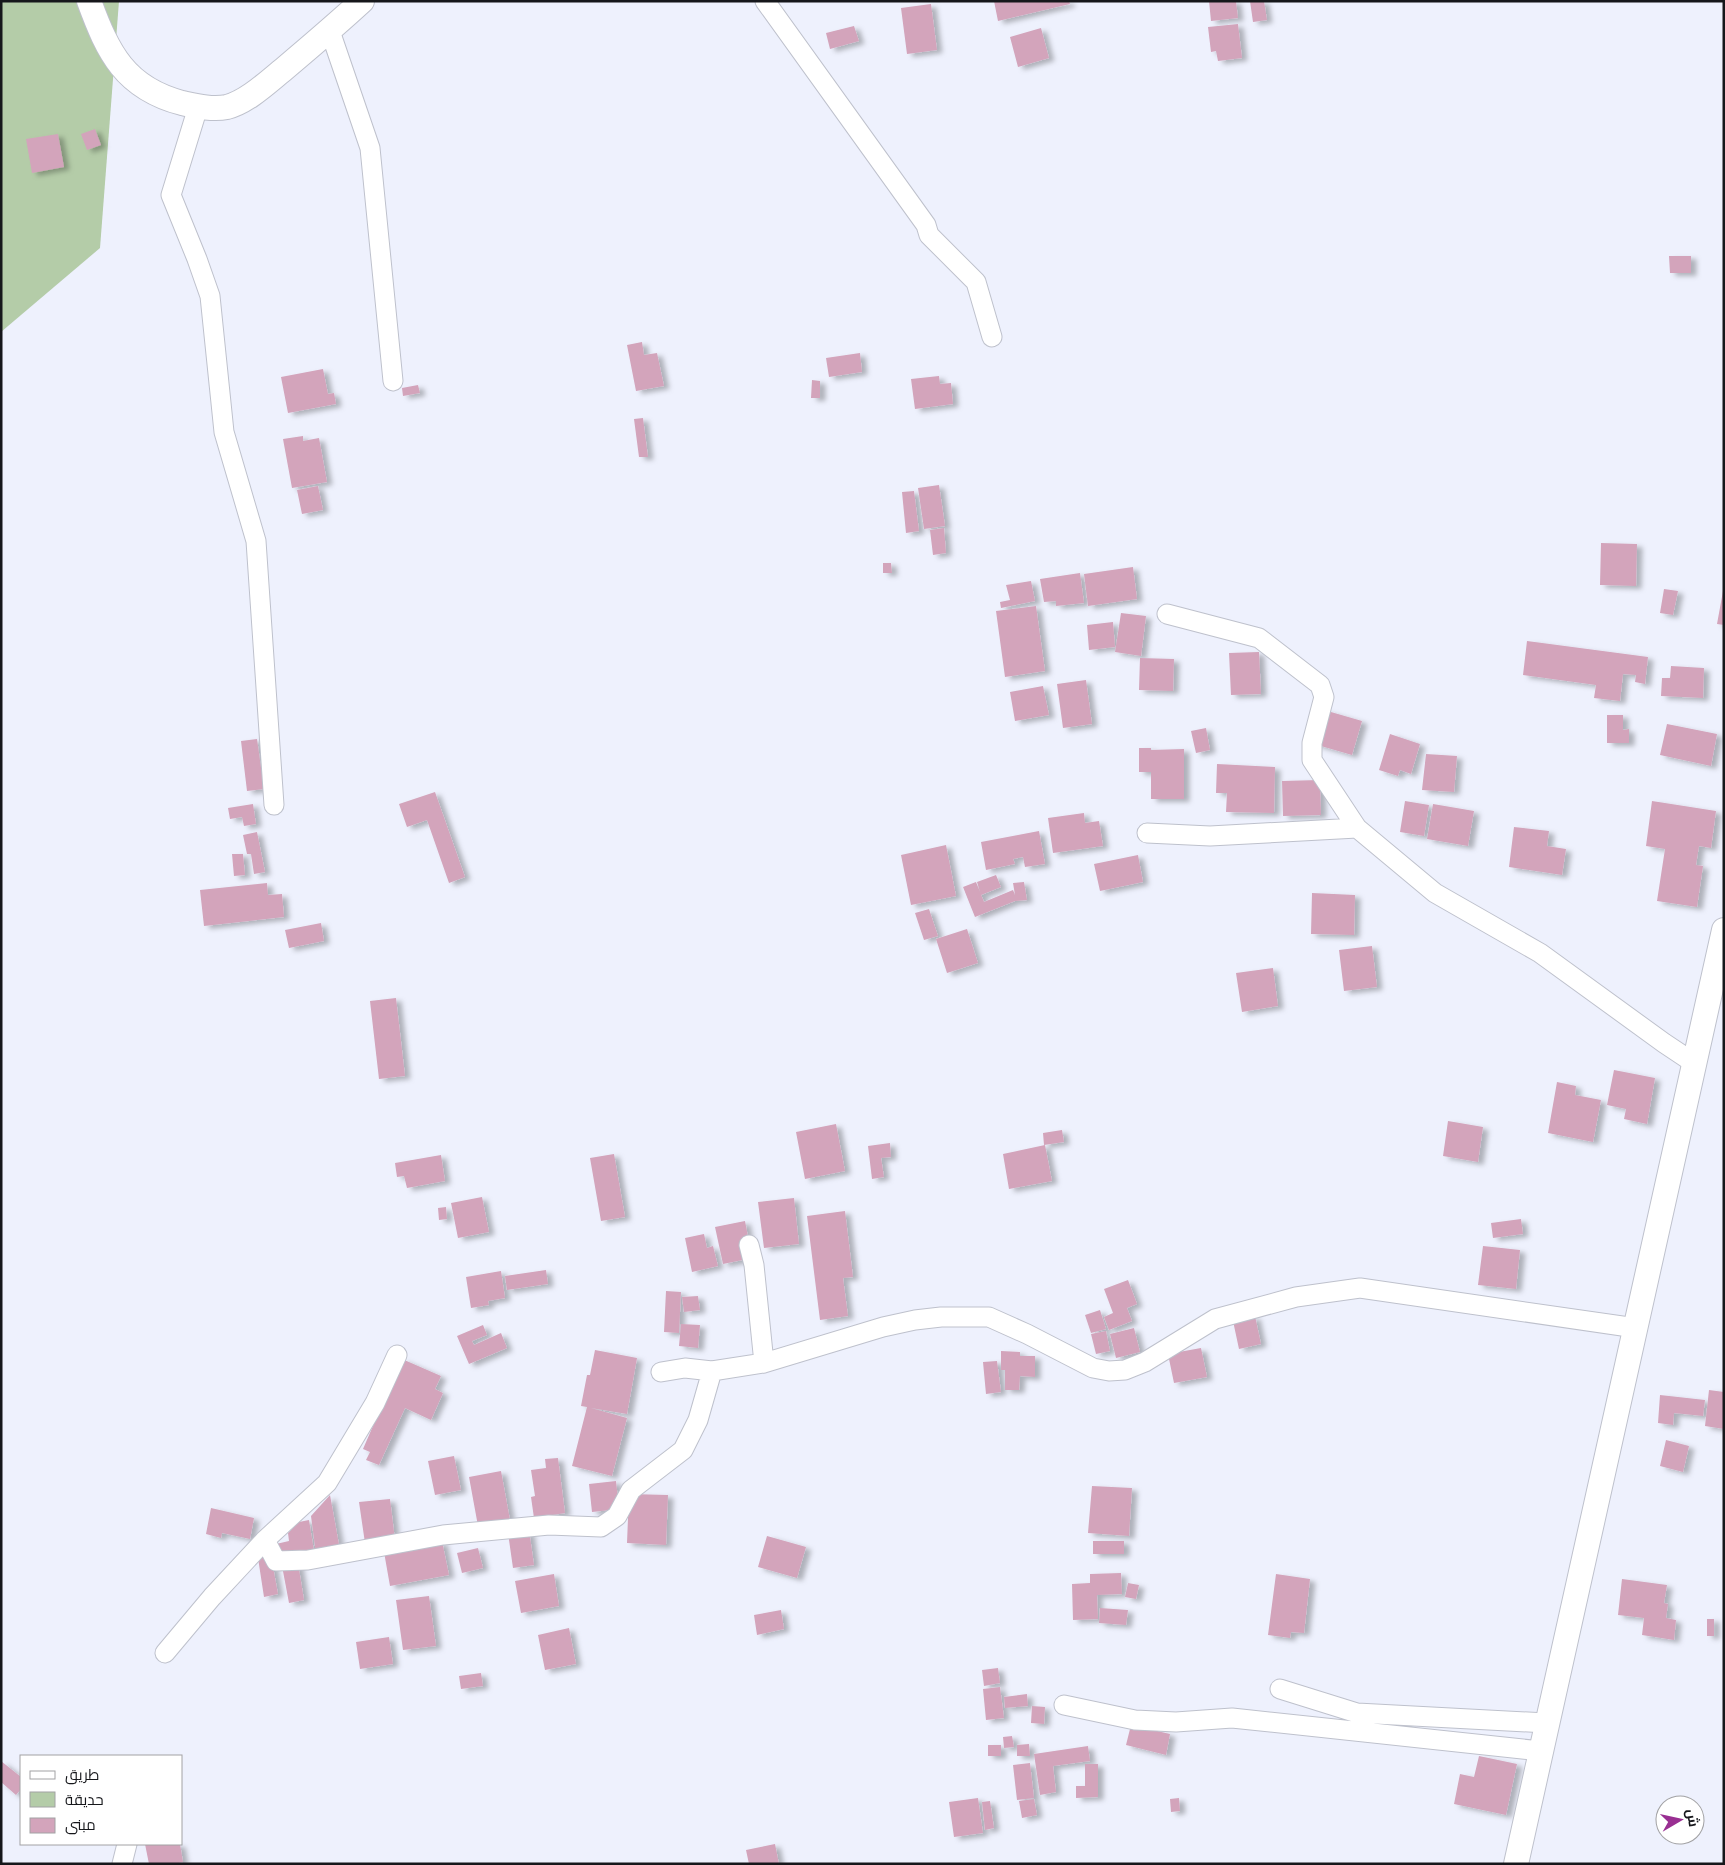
<svg xmlns="http://www.w3.org/2000/svg" width="1725" height="1865" viewBox="0 0 1725 1865" font-family="'Fira Sans Condensed',Cairo,sans-serif">
<style>
.green{fill:#b4cca8}
.building{fill:#d3a4bb;filter:url(#shadow)}
.lines{fill:none;stroke-linecap:round;stroke-linejoin:round}
.minor-casing{stroke:#bec1cc;stroke-width:21}
.major-casing{stroke:#bec1cc;stroke-width:26}
.minor{stroke:#fff;stroke-width:19}
.major{stroke:#fff;stroke-width:24}
</style>
<defs>
<filter id="shadow"><feDropShadow dx="5.5" dy="3" stdDeviation="2.5" flood-color="#0004"/></filter>
</defs>
<rect width="100%" height="100%" fill="#eef1fd"/>
<path class="green" d="M 1,1 L 119,1 L 100,248 L 1,332 Z"/>
<path class="building" d="M 994,1 L 1069,1 L 1070,4 L 998,21 Z
M 1209,1 L 1236,1 L 1238,18 L 1211,21 Z
M 1250,1 L 1264,1 L 1267,20 L 1253,22 Z
M 931,4 L 937,50 L 907,54 L 901,8 Z
M 1238,24 L 1242,58 L 1218,61 L 1216,51 L 1211,52 L 1208,27 Z
M 854,26 L 859,41 L 830,49 L 826,33 Z
M 1041,28 L 1049,58 L 1018,67 L 1010,37 Z
M 95,129 L 101,145 L 87,150 L 81,134 Z
M 58,134 L 64,167 L 32,173 L 26,139 Z
M 1669,256 L 1691,256 L 1691,273 L 1670,273 Z
M 642,342 L 644,355 L 657,353 L 664,386 L 636,391 L 627,345 Z
M 860,353 L 862,372 L 829,377 L 826,358 Z
M 323,369 L 328,394 L 334,393 L 336,404 L 288,413 L 281,377 Z
M 939,376 L 940,384 L 951,383 L 953,404 L 915,409 L 911,379 Z
M 812,380 L 820,381 L 820,398 L 811,398 Z
M 418,385 L 420,393 L 403,396 L 402,388 Z
M 643,418 L 648,457 L 639,457 L 634,419 Z
M 303,436 L 303,441 L 319,438 L 327,482 L 292,488 L 283,439 Z
M 939,485 L 945,526 L 924,529 L 918,488 Z
M 318,486 L 323,510 L 302,514 L 297,490 Z
M 914,491 L 919,531 L 906,533 L 902,492 Z
M 944,528 L 946,553 L 933,555 L 930,530 Z
M 1601,543 L 1637,544 L 1636,586 L 1600,585 Z
M 883,563 L 891,563 L 892,573 L 883,573 Z
M 1133,567 L 1137,599 L 1088,606 L 1084,574 Z
M 1080,573 L 1084,603 L 1056,606 L 1056,601 L 1044,602 L 1040,579 Z
M 1031,581 L 1035,601 L 1001,608 L 1000,602 L 1010,600 L 1006,585 Z
M 1664,589 L 1678,591 L 1673,615 L 1660,613 Z
M 1723,591 L 1724,591 L 1724,625 L 1717,624 Z
M 1036,606 L 1045,671 L 1005,677 L 996,611 Z
M 1121,613 L 1146,616 L 1141,656 L 1115,652 Z
M 1113,622 L 1115,647 L 1089,650 L 1087,625 Z
M 1527,641 L 1648,657 L 1645,684 L 1635,682 L 1636,675 L 1623,674 L 1620,701 L 1594,698 L 1596,685 L 1523,675 Z
M 1259,652 L 1261,694 L 1231,695 L 1229,653 Z
M 1140,658 L 1174,659 L 1173,691 L 1139,690 Z
M 1671,666 L 1704,668 L 1703,698 L 1661,696 L 1662,678 L 1670,678 Z
M 1086,680 L 1092,724 L 1063,728 L 1057,684 Z
M 1043,686 L 1049,715 L 1015,721 L 1010,692 Z
M 1324,710 L 1362,721 L 1352,755 L 1314,744 Z
M 1607,715 L 1623,715 L 1623,730 L 1629,729 L 1629,743 L 1607,743 Z
M 1667,724 L 1717,734 L 1711,766 L 1660,755 Z
M 1206,728 L 1210,750 L 1196,753 L 1191,731 Z
M 1390,734 L 1420,744 L 1411,774 L 1400,770 L 1398,776 L 1379,770 Z
M 257,739 L 264,789 L 247,791 L 241,741 Z
M 1139,748 L 1151,748 L 1151,750 L 1184,749 L 1184,799 L 1151,799 L 1151,772 L 1139,772 Z
M 1426,754 L 1457,756 L 1454,792 L 1422,790 Z
M 1217,764 L 1275,767 L 1274,813 L 1226,812 L 1227,793 L 1216,793 Z
M 1320,780 L 1321,815 L 1283,816 L 1282,781 Z
M 435,792 L 465,877 L 449,883 L 427,820 L 407,827 L 399,804 Z
M 1405,801 L 1429,805 L 1424,836 L 1400,832 Z
M 1652,801 L 1716,811 L 1711,848 L 1699,846 L 1696,865 L 1703,866 L 1697,907 L 1657,901 L 1665,849 L 1646,846 Z
M 253,804 L 256,824 L 244,826 L 242,817 L 230,819 L 228,808 Z
M 1433,804 L 1474,811 L 1468,846 L 1427,839 Z
M 1084,813 L 1085,823 L 1099,821 L 1103,846 L 1053,853 L 1048,818 Z
M 1514,827 L 1549,831 L 1547,846 L 1566,849 L 1562,875 L 1509,867 Z
M 1039,831 L 1045,864 L 1025,867 L 1023,857 L 1013,859 L 1015,864 L 986,870 L 981,842 Z
M 257,832 L 265,872 L 254,874 L 251,854 L 247,854 L 243,835 Z
M 946,845 L 956,896 L 911,905 L 901,855 Z
M 232,854 L 243,854 L 245,875 L 234,876 Z
M 1138,855 L 1143,882 L 1100,891 L 1094,864 Z
M 996,875 L 1001,887 L 981,895 L 977,882 Z
M 976,882 L 984,902 L 1013,890 L 1015,895 L 1013,883 L 1024,882 L 1027,900 L 1015,901 L 975,917 L 963,887 Z
M 267,883 L 268,895 L 282,894 L 284,917 L 204,926 L 200,890 Z
M 1312,893 L 1355,895 L 1354,935 L 1311,934 Z
M 929,909 L 938,936 L 924,940 L 915,913 Z
M 321,923 L 324,941 L 289,948 L 285,930 Z
M 967,929 L 978,963 L 947,973 L 936,939 Z
M 1372,946 L 1377,987 L 1344,991 L 1339,950 Z
M 1273,968 L 1278,1006 L 1242,1012 L 1236,973 Z
M 396,998 L 405,1076 L 379,1079 L 370,1001 Z
M 1614,1070 L 1655,1078 L 1647,1124 L 1624,1119 L 1626,1109 L 1607,1105 Z
M 1557,1082 L 1576,1086 L 1575,1095 L 1601,1100 L 1593,1142 L 1548,1133 Z
M 1448,1121 L 1483,1127 L 1478,1162 L 1443,1156 Z
M 836,1124 L 845,1171 L 805,1179 L 796,1132 Z
M 1062,1130 L 1064,1142 L 1044,1145 L 1043,1133 Z
M 890,1143 L 891,1157 L 881,1158 L 884,1177 L 872,1179 L 868,1146 Z
M 1045,1145 L 1052,1181 L 1009,1189 L 1003,1154 Z
M 614,1154 L 625,1217 L 601,1221 L 590,1158 Z
M 441,1155 L 445,1181 L 407,1188 L 404,1176 L 397,1177 L 395,1163 Z
M 482,1197 L 489,1232 L 458,1238 L 451,1203 Z
M 794,1198 L 799,1244 L 764,1248 L 758,1202 Z
M 446,1207 L 447,1219 L 439,1220 L 438,1208 Z
M 845,1211 L 853,1277 L 843,1278 L 848,1316 L 820,1320 L 807,1216 Z
M 1521,1219 L 1523,1234 L 1493,1238 L 1491,1223 Z
M 745,1221 L 752,1258 L 723,1264 L 715,1227 Z
M 704,1234 L 707,1248 L 713,1246 L 718,1266 L 692,1272 L 685,1238 Z
M 1483,1246 L 1520,1250 L 1516,1289 L 1478,1285 Z
M 546,1270 L 548,1284 L 507,1290 L 505,1276 Z
M 501,1271 L 505,1298 L 488,1301 L 489,1305 L 471,1308 L 466,1277 Z
M 1128,1280 L 1137,1304 L 1127,1308 L 1132,1321 L 1109,1330 L 1104,1317 L 1113,1313 L 1104,1289 Z
M 666,1291 L 681,1292 L 679,1333 L 664,1332 Z
M 698,1296 L 700,1310 L 684,1312 L 682,1297 Z
M 1100,1310 L 1106,1329 L 1091,1333 L 1085,1315 Z
M 1255,1316 L 1261,1344 L 1239,1349 L 1233,1321 Z
M 681,1324 L 700,1325 L 698,1348 L 679,1346 Z
M 483,1325 L 487,1335 L 472,1341 L 474,1345 L 501,1333 L 507,1348 L 469,1364 L 457,1336 Z
M 1134,1328 L 1140,1352 L 1116,1358 L 1110,1334 Z
M 1106,1331 L 1110,1351 L 1096,1354 L 1091,1334 Z
M 1201,1348 L 1207,1377 L 1174,1383 L 1168,1354 Z
M 595,1350 L 637,1358 L 627,1414 L 591,1408 L 627,1418 L 612,1476 L 572,1466 L 587,1407 L 581,1406 L 587,1375 L 590,1375 Z
M 1001,1351 L 1020,1352 L 1020,1356 L 1035,1356 L 1035,1377 L 1020,1376 L 1019,1390 L 1005,1390 L 1005,1370 L 1001,1370 Z
M 402,1359 L 441,1376 L 435,1389 L 443,1393 L 431,1420 L 405,1408 L 379,1465 L 366,1460 L 370,1452 L 363,1449 Z
M 997,1361 L 1001,1392 L 986,1394 L 983,1362 Z
M 1709,1390 L 1724,1392 L 1724,1429 L 1705,1426 Z
M 1660,1395 L 1705,1400 L 1703,1416 L 1674,1413 L 1673,1425 L 1658,1423 Z
M 1666,1440 L 1689,1446 L 1683,1472 L 1660,1466 Z
M 454,1456 L 461,1490 L 435,1495 L 428,1461 Z
M 558,1458 L 565,1513 L 534,1518 L 531,1497 L 535,1496 L 531,1470 L 546,1468 L 545,1459 Z
M 501,1471 L 510,1520 L 478,1526 L 469,1477 Z
M 616,1481 L 619,1509 L 592,1512 L 589,1484 Z
M 1092,1486 L 1132,1488 L 1129,1536 L 1088,1533 Z
M 629,1494 L 668,1495 L 666,1545 L 627,1543 Z
M 330,1495 L 340,1550 L 316,1554 L 311,1516 Z
M 390,1499 L 395,1540 L 365,1543 L 359,1502 Z
M 211,1508 L 254,1518 L 250,1539 L 222,1533 L 221,1538 L 206,1534 Z
M 309,1520 L 314,1551 L 278,1557 L 276,1544 L 289,1541 L 288,1533 L 299,1522 Z
M 529,1530 L 534,1565 L 513,1568 L 508,1533 Z
M 767,1536 L 806,1547 L 797,1578 L 758,1567 Z
M 442,1541 L 449,1575 L 390,1586 L 384,1552 Z
M 1093,1541 L 1124,1541 L 1124,1554 L 1093,1554 Z
M 478,1548 L 483,1568 L 462,1573 L 457,1553 Z
M 271,1556 L 278,1594 L 264,1597 L 258,1558 Z
M 298,1563 L 304,1600 L 289,1603 L 282,1566 Z
M 1121,1573 L 1122,1594 L 1097,1595 L 1098,1619 L 1073,1620 L 1072,1584 L 1090,1583 L 1090,1574 Z
M 554,1574 L 559,1606 L 521,1613 L 515,1581 Z
M 1276,1574 L 1310,1579 L 1304,1633 L 1291,1632 L 1290,1638 L 1268,1635 Z
M 1622,1579 L 1667,1585 L 1664,1603 L 1668,1604 L 1666,1618 L 1676,1620 L 1674,1640 L 1642,1635 L 1644,1618 L 1618,1615 Z
M 1128,1583 L 1139,1585 L 1136,1599 L 1125,1597 Z
M 429,1596 L 436,1646 L 403,1650 L 396,1600 Z
M 1100,1608 L 1128,1610 L 1126,1625 L 1099,1623 Z
M 781,1610 L 784,1629 L 757,1635 L 754,1615 Z
M 1707,1619 L 1714,1619 L 1714,1636 L 1707,1636 Z
M 569,1628 L 576,1664 L 545,1670 L 538,1635 Z
M 389,1637 L 393,1664 L 360,1669 L 356,1642 Z
M 998,1668 L 1000,1683 L 984,1686 L 982,1670 Z
M 481,1673 L 483,1686 L 461,1689 L 459,1676 Z
M 1000,1687 L 1004,1718 L 986,1720 L 983,1689 Z
M 1027,1694 L 1028,1706 L 1005,1708 L 1004,1697 Z
M 1032,1706 L 1045,1707 L 1044,1724 L 1031,1723 Z
M 1131,1725 L 1170,1734 L 1166,1755 L 1126,1745 Z
M 1012,1736 L 1014,1747 L 1004,1748 L 1003,1737 Z
M 1029,1744 L 1030,1756 L 1017,1756 L 1017,1745 Z
M 988,1745 L 1001,1745 L 1001,1756 L 988,1756 Z
M 1088,1746 L 1090,1761 L 1053,1766 L 1056,1792 L 1040,1795 L 1034,1754 Z
M 1479,1756 L 1517,1764 L 1506,1815 L 1454,1804 L 1460,1774 L 1474,1777 Z
M 1,1761 L 21,1777 L 21,1789 L 16,1795 L 1,1782 Z
M 1030,1763 L 1034,1798 L 1017,1800 L 1013,1765 Z
M 1085,1764 L 1098,1764 L 1098,1797 L 1076,1798 L 1076,1786 L 1085,1786 Z
M 978,1798 L 983,1833 L 954,1837 L 949,1802 Z
M 1179,1798 L 1180,1811 L 1171,1812 L 1170,1799 Z
M 1034,1799 L 1037,1815 L 1022,1818 L 1019,1801 Z
M 990,1801 L 994,1828 L 985,1830 L 982,1802 Z
M 145,1844 L 180,1844 L 183,1862 L 174,1864 L 149,1864 Z
M 775,1844 L 779,1864 L 749,1864 L 746,1850 Z"/>
<g class="lines">
<g class="minor-casing">
<path id="minor" d="M 765,1 L 926,225 L 929,235 L 976,282 L 992,337
M 330,31 L 370,148 L 393,381
M 198,107 L 171,195 L 197,259 L 210,296 L 224,432 L 256,541 L 274,805
M 1167,614 L 1259,638 L 1320,685 L 1324,697 L 1312,743 L 1312,760 L 1357,828 L 1435,893 L 1540,953 L 1664,1043 L 1694,1063
M 1147,833 L 1210,836 L 1357,828
M 749,1245 L 754,1265 L 764,1363
M 661,1372 L 685,1368 L 712,1371 L 764,1363 L 883,1327 L 915,1320 L 941,1317 L 989,1317 L 1027,1334 L 1093,1368 L 1109,1371 L 1125,1370 L 1145,1362 L 1215,1319 L 1296,1297 L 1360,1288 L 1636,1328
M 265,1540 L 276,1561 L 308,1560 L 443,1535 L 549,1525 L 601,1527 L 617,1516 L 631,1490 L 683,1450 L 698,1420 L 712,1371
M 165,1653 L 212,1597 L 265,1540 L 327,1483 L 375,1403 L 397,1355
M 1280,1689 L 1357,1713 L 1546,1723
M 1064,1705 L 1135,1720 L 1176,1722 L 1232,1718 L 1541,1751
M 122,1864 L 127,1844"/>
</g>
<g class="major-casing">
<path id="major" d="M 89,1 C 108,53 125,88 182,103 C 196,106 212,110 227,107 C 247,102 268,82 284,69 C 310,47 336,25 362,1
M 1516,1864 L 1724,930"/>
</g>
<use href="#minor" class="minor"/>
<use href="#major" class="major"/>
</g>
<rect width="1725" height="1865" fill="none" stroke="#16171b" stroke-width="5"/>
<rect x="20" y="1755" width="162" height="90" fill="#ffffff" stroke="#a2a2a4"/>
<rect x="30" y="1771" width="25" height="8" fill="#ffffff" stroke="#a2a2a4"/>
<text x="65" y="1780" font-size="15" fill="#16171b">طريق</text>
<rect x="30" y="1792" width="25" height="15" fill="#b4cca8" stroke="#a2a2a4"/>
<text x="65" y="1805" font-size="15" fill="#16171b">حديقة</text>
<rect x="30" y="1818" width="25" height="15" fill="#d3a4bb" stroke="#a2a2a4"/>
<text x="65" y="1830" font-size="15" fill="#16171b">مبنى</text>
<g transform="translate(1680 1820) rotate(81)"><circle r="24" fill="#ffffff" stroke="#a2a2a4"/>
<path d="M0-4L9 19L0 12L-9 19Z" fill="#992f92"/>
<text y="-8" font-size="14" font-weight="bold" text-anchor="middle" fill="#16171b">ش</text>
</g>
</svg>
